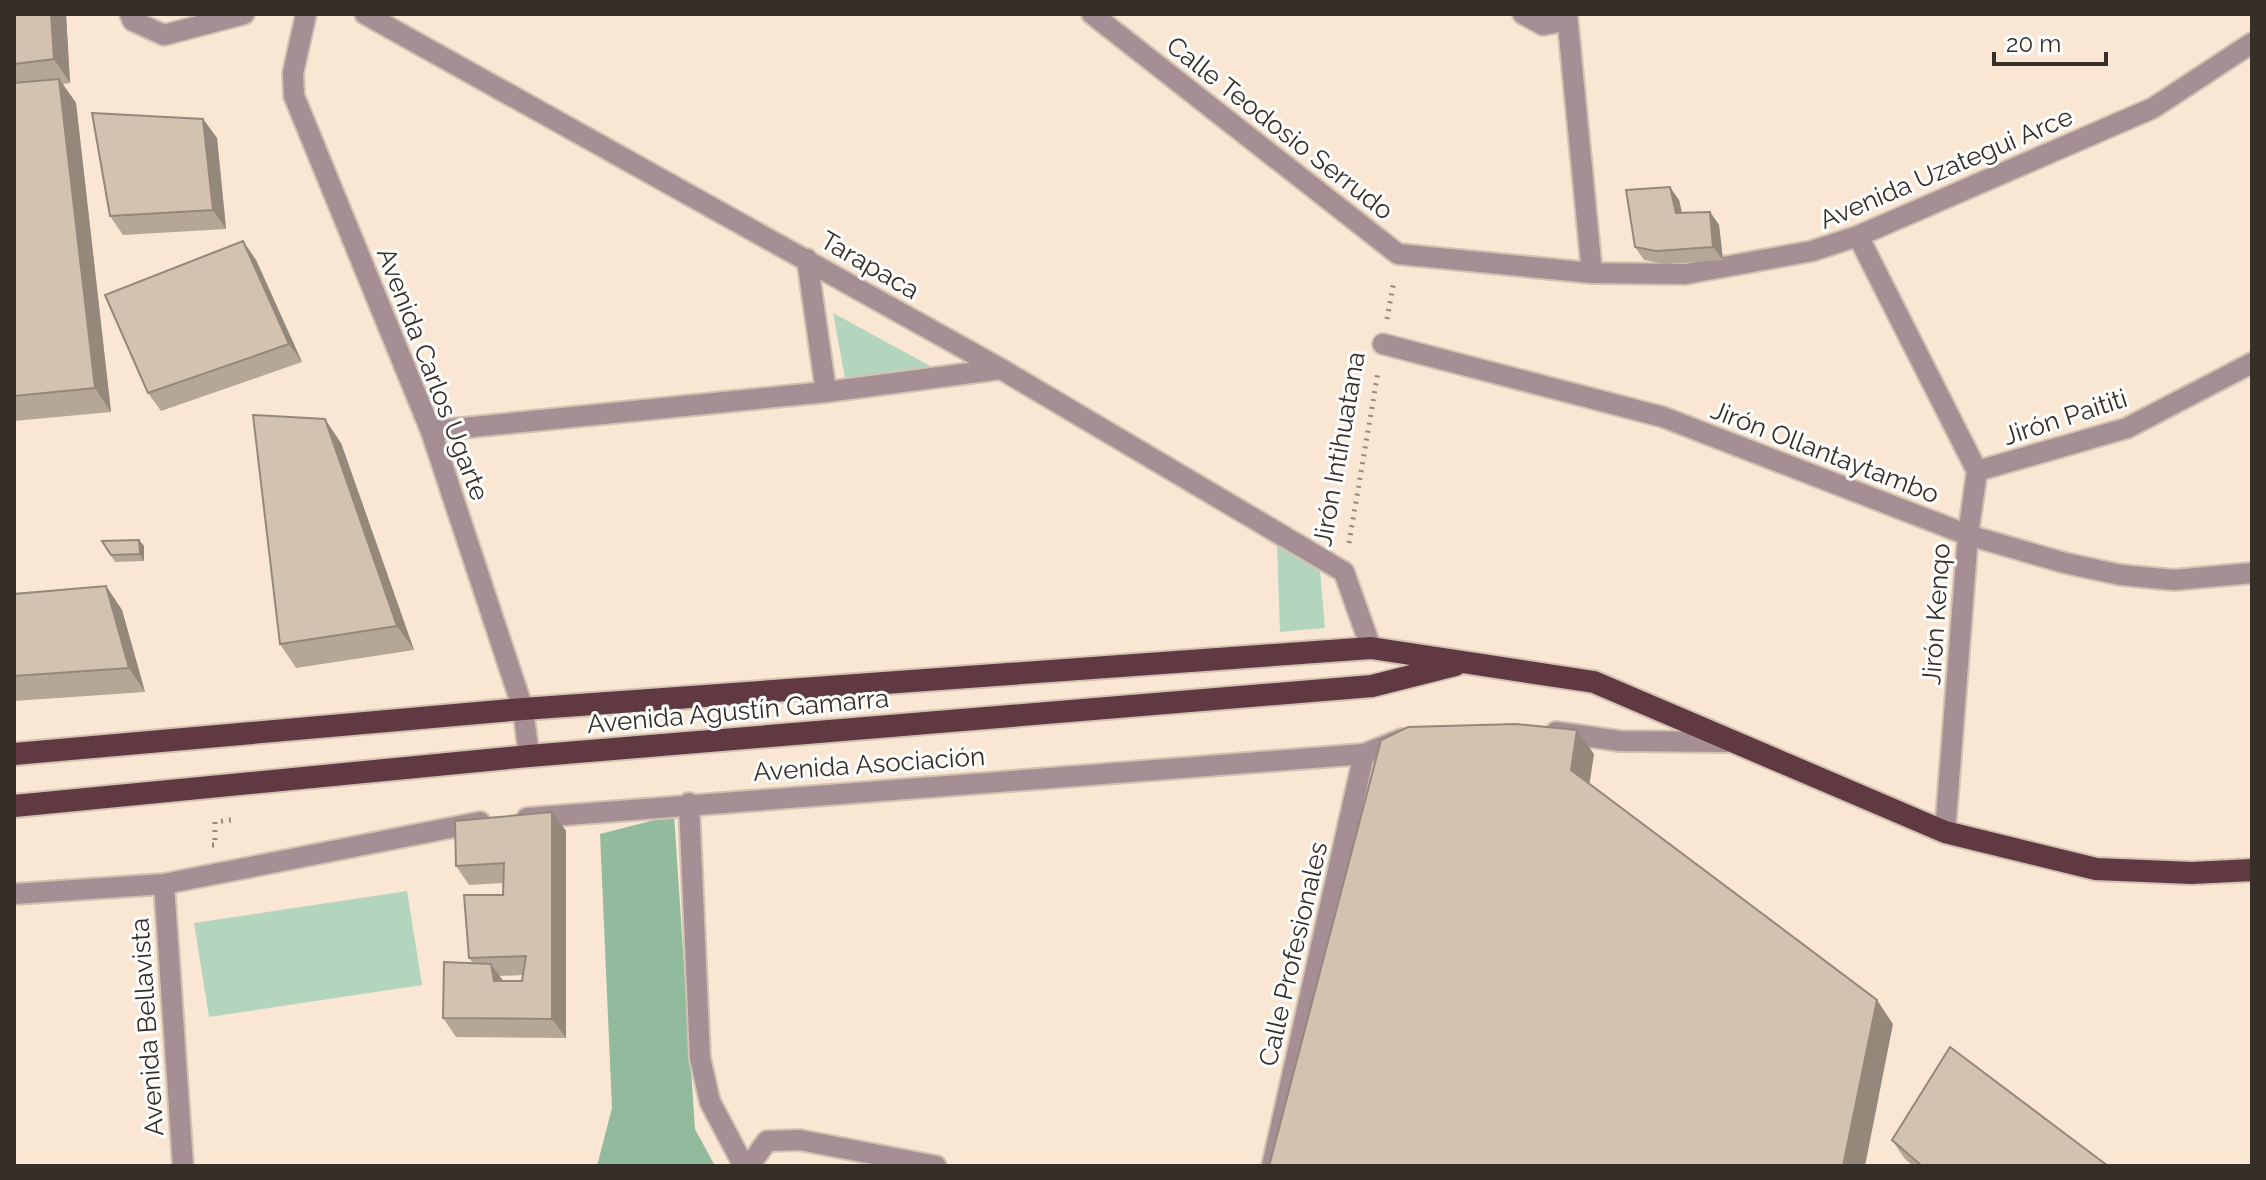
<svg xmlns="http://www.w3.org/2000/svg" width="2266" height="1180" viewBox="0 0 2266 1180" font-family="Raleway,sans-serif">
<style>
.green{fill:#b4d5bd}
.forest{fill:#91bb9c}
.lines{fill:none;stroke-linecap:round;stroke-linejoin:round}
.minor-casing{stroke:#d2c2b2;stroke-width:24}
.tertiary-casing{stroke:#d2c2b2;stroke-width:24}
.trunk-casing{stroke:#d2c2b2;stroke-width:26}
.path{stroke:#968a7d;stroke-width:5;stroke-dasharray:2 6;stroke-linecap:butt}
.minor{stroke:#a68f94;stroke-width:20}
.tertiary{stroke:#a68f94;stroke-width:20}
.trunk{stroke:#603943;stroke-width:22}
.wall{fill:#b5a797;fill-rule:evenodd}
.shaded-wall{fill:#94887b}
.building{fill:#d3c2b0;stroke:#94887b;stroke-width:2}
.labels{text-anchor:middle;stroke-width:6;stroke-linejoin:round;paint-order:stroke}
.street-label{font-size:26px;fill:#362f28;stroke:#fff}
</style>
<rect width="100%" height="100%" fill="#f9e7d4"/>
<path class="green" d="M 833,313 L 934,368 L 847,389 Z
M 1277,546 L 1320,571 L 1325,628 L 1280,632 Z
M 407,891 L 422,985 L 209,1017 L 194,923 Z"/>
<path class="forest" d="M 674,815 L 695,1129 L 715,1166 L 597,1166 L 612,1108 L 600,834 Z"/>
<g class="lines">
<g class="minor-casing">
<path id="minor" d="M 130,14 L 133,21 L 164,35 L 244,14
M 365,14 L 1001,369 L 1344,572 L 1371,648
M 1092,14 L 1398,254 L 1592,273 L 1685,274 L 1812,251 L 1858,236 L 2153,108 L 2252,43
M 1523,14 L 1543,25 L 1554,23 L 1563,14
M 1567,14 L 1592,273
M 1858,236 L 1977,471 L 1968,535 L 1945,832
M 807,259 L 826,392
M 1383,344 L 1663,417 L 1968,535 L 2065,563 L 2121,575 L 2174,580 L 2252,573
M 431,431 L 826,392 L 1001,369
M 1977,471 L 2127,428 L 2252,363
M 1556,732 L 1620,741 L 1728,742
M 689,803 L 700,1058 L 710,1102 L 744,1166
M 527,818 L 1364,754 L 1402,739
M 164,884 L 183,1166
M 14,894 L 164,884 L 480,822
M 749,1166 L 767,1141 L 800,1140 L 936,1166
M 1272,1166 L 1364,754"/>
</g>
<g class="tertiary-casing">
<path id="tertiary" d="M 306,14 L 293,73 L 294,96 L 431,431 L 523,709 L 529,756"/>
</g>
<g class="trunk-casing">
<path id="trunk" d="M 14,754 L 523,709 L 1371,648 L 1594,682 L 1945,832 L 2096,869 L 2192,873 L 2252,870
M 14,806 L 529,756 L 1372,686 L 1455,665"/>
</g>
<path class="path" d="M 1387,319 L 1394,281
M 1349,543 L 1378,372
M 212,845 L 215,845 L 215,822 L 231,820"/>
<use href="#minor" class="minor"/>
<use href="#tertiary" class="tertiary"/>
<use href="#trunk" class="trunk"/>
</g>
<path class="wall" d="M 14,14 L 66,14 L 70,83 L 63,84 L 76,103 L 111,412 L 14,421 Z
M 203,119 L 217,138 L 226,229 L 123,235 L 110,216 Z
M 1679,200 L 1682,213 L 1710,212 L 1719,225 L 1723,260 L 1665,264 L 1644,260 L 1635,247 Z
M 243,241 L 256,260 L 302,362 L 161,411 L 148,393 Z
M 341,443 L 414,650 L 296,668 L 280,644 Z
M 139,540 L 144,546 L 144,561 L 115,562 L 102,541 Z
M 106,586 L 122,610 L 145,692 L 14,701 L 14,594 Z
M 552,812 L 566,831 L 566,1038 L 456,1037 L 443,1018 L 473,963 L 469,958 L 503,895 L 503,883 L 469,885 L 456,866 ZM 523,975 L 522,981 L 503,981 L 499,976 Z
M 1892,1140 L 2108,1166 L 1913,1166 L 1905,1159 Z"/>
<path class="shaded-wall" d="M 51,14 L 66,14 L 70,83 L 54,59 Z
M 59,79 L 76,103 L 111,412 L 95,388 Z
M 203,119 L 217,138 L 226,229 L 213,210 Z
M 1670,187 L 1679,200 L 1685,226 L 1676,213 Z
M 1710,212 L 1719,225 L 1723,260 L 1713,247 Z
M 243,241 L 256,260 L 302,362 L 289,344 Z
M 325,419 L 341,443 L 414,650 L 397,626 Z
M 139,540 L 144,546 L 144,561 L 140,554 Z
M 106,586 L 122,610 L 145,692 L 129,668 Z
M 1577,730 L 1594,754 L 1588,794 L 1571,770 Z
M 552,812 L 566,831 L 566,1038 L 552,1019 Z
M 491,964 L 504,982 L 494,981 Z
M 1877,1000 L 1893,1024 L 1865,1166 L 1843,1166 Z"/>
<path class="building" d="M 14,14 L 51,14 L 54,59 L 14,64 Z
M 59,79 L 95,388 L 14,396 L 14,83 Z
M 92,113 L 203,119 L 213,210 L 110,216 Z
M 1670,187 L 1676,213 L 1710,212 L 1713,247 L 1656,251 L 1635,247 L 1626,190 Z
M 243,241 L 289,344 L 148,393 L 105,295 Z
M 253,415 L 325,419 L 397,626 L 280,644 Z
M 139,540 L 140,554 L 111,555 L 102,541 Z
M 106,586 L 129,668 L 14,676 L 14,594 Z
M 1516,724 L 1577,730 L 1571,770 L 1877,1000 L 1843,1166 L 1269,1166 L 1381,740 L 1408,727 Z
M 552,812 L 552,1019 L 443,1018 L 444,962 L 491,964 L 494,981 L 522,981 L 526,956 L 469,958 L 464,895 L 503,895 L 504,863 L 456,866 L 455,821 Z
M 1950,1047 L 2108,1166 L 1922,1166 L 1892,1140 Z"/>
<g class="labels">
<g class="street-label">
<text transform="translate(1280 128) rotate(38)" y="9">Calle Teodosio Serrudo</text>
<text transform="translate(1946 168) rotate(-23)" y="9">Avenida Uzategui Arce</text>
<text transform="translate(870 265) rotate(30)" y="9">Tarapaca</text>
<text transform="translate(433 374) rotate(69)" y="9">Avenida Carlos Ugarte</text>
<text transform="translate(2065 417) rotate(-18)" y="9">Jirón Paititi</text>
<text transform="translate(1339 449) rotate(-80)" y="9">Jirón Intihuatana</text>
<text transform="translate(1825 452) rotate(21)" y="9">Jirón Ollantaytambo</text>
<text transform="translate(1936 614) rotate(-86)" y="9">Jirón Kenqo</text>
<text transform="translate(738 711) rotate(-5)" y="9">Avenida Agustín Gamarra</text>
<text transform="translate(869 764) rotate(-4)" y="9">Avenida Asociación</text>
<text transform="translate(1293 954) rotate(-77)" y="9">Calle Profesionales</text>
<text transform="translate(147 1027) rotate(-94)" y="9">Avenida Bellavista</text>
</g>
</g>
<rect width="2266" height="1180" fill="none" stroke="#362f28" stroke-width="32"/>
<path d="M1994 52v12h112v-12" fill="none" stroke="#362f28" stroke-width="4"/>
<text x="2006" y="52" font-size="24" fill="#362f28" stroke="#ffffff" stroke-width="6" paint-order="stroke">20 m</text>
</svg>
